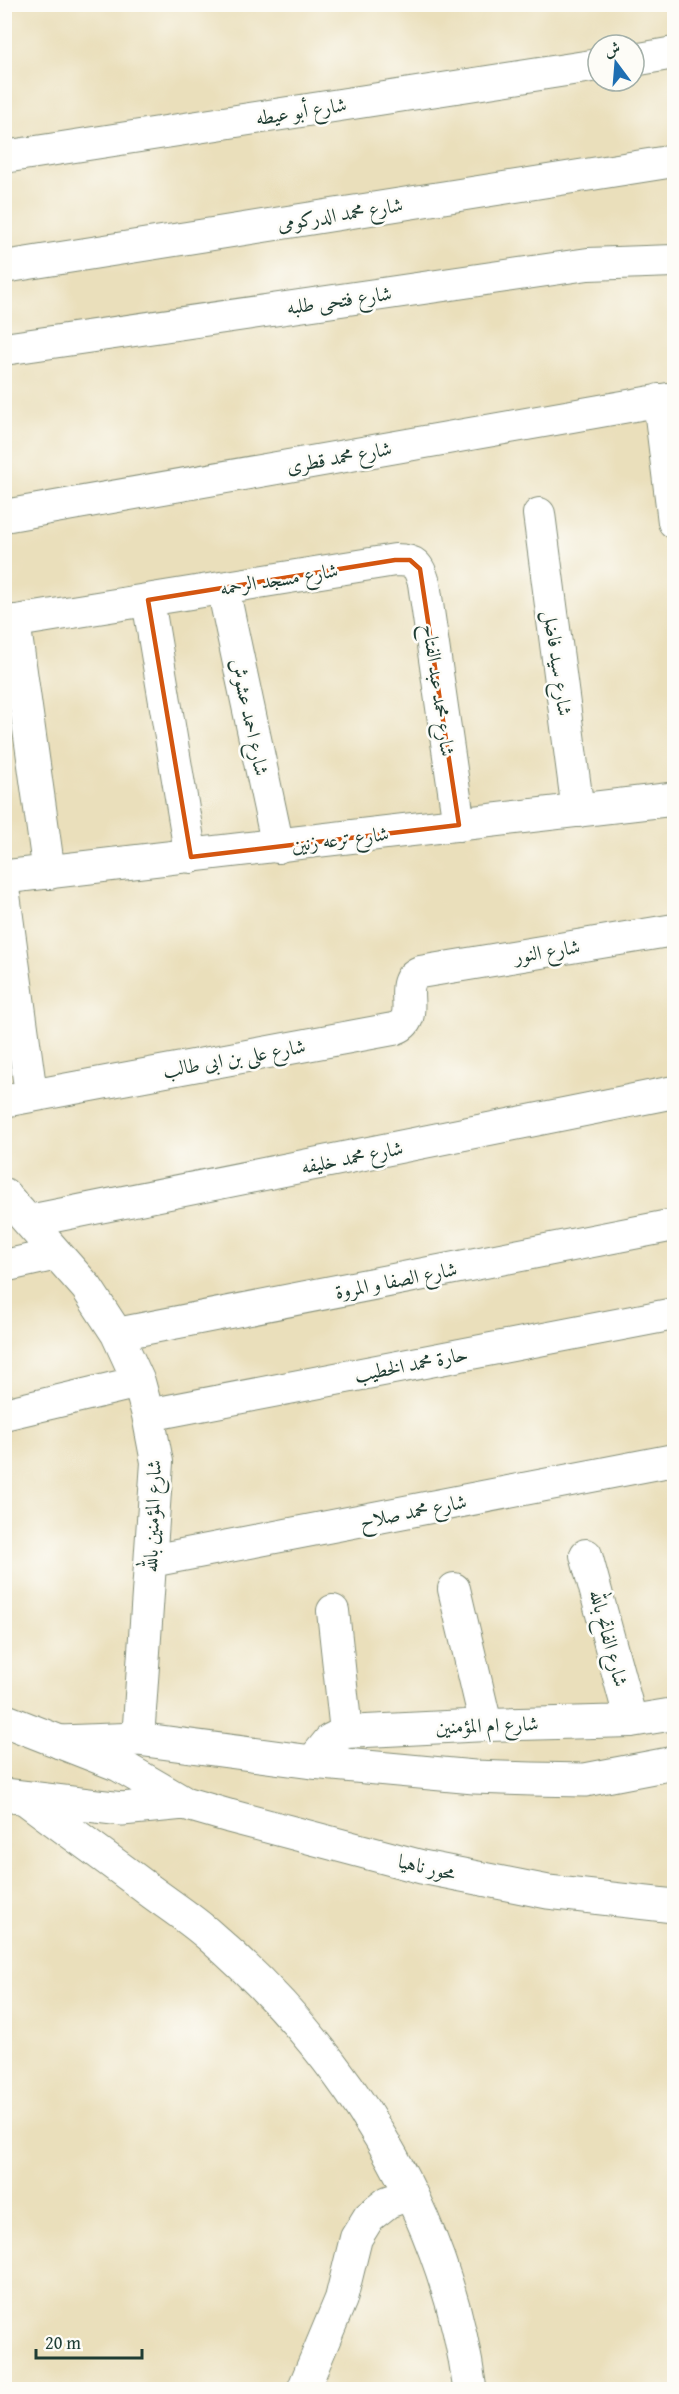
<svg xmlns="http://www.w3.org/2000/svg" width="679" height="2394" viewBox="0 0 679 2394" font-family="'Gentium Book Plus',Amiri,serif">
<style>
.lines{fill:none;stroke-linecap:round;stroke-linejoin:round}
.street-casing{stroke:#848e78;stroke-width:34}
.secondary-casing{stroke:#848e78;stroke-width:35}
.highway-casing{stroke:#848e78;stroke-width:35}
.street{stroke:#fff;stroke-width:32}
.secondary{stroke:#fff;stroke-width:33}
.highway{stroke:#fff;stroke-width:33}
.marked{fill:none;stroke:#d45610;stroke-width:4.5;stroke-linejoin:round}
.labels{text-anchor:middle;stroke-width:5;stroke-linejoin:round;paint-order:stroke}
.street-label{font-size:20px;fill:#1f3d34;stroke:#fdfcf7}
</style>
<rect width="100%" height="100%" fill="#fdfcf7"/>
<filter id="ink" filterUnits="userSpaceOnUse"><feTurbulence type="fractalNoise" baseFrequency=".0167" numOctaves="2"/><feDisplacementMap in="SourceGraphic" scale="12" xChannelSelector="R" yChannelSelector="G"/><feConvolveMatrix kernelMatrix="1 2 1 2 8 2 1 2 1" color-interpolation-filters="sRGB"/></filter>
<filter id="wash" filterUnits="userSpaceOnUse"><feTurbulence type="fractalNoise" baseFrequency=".008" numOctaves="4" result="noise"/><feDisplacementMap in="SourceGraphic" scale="24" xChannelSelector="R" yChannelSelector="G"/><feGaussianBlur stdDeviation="1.35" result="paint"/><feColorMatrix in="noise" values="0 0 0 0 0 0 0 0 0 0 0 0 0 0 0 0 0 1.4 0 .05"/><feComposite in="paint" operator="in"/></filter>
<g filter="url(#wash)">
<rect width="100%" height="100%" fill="#eadfbb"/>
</g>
<g filter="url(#ink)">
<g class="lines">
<g class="street-casing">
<path id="street" d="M 634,60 L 674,53
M 4,157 L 598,65
M 4,267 L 674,161
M 4,349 L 588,264 L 674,261
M 659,400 L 674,522
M 539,514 L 578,811
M 4,516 L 674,398
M 223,588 L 278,847
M 148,600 L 191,857
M 14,621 L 49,873
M 4,623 L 395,560 C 415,560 418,564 424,583 L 459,825
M 4,895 L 31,1094
M 4,1101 L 393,1029 C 425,1020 393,983 420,972 L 674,930
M 4,1194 L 87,1288 L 117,1334 L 139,1382 L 148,1415 L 157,1462 L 138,1739
M 29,1221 L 674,1092
M 4,1266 L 57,1254
M 117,1334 L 674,1225
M 4,1414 L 139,1382
M 148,1415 L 674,1314
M 586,1555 L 631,1721
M 151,1561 L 674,1460
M 454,1589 L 486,1725
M 333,1611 L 346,1732
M 312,1762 L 330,1740 L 346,1732 L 486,1725 L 631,1721 L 674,1714
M 303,2390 L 341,2299 L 356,2238 L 369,2217 L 388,2202 L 411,2194"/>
</g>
<g class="secondary-casing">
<path id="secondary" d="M 4,877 L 674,799
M 4,1720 L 119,1765 L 184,1803 L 229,1816 L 422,1867 L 548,1892 L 674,1906
M 4,1795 L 122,1809 L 184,1803"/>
</g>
<g class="highway-casing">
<path id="highway" d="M 60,1742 L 138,1739 L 312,1762 L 474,1777 L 532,1779 L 585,1780 L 674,1763
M 25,1798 C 66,1829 108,1859 149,1890 C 169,1905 191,1919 210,1936 C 345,2053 446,2210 470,2390"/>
</g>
<use href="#street" class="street"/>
<use href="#secondary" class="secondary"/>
<use href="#highway" class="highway"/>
</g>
</g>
<path class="marked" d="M 395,560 L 410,560 L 420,569 L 459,825 L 191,857 L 148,600 Z"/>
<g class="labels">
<g class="street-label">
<text transform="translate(301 111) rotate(-9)" y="7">شارع أبو عيطه</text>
<text transform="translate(340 214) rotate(-9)" y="7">شارع محمد الدركومى</text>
<text transform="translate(339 300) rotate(-8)" y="7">شارع فتحى طلبه</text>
<text transform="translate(339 457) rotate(-10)" y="7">شارع محمد قطرى</text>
<text transform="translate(279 579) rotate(-9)" y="7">شارع مسجد الرحمه</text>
<text transform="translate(558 663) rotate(82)" y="7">شارع سيد فاضل</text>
<text transform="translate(439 690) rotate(82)" y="7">شارع محمد عبد الفتاح</text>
<text transform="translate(250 717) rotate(78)" y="7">شارع احمد عشوش</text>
<text transform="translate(340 839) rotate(-7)" y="7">شارع ترعه زنين</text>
<text transform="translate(547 951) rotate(-9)" y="7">شارع النور</text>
<text transform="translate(234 1058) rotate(-10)" y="7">شارع على بن ابى طالب</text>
<text transform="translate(352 1157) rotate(-11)" y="7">شارع محمد خليفه</text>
<text transform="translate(396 1280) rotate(-11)" y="7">شارع الصفا و المروة</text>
<text transform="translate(411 1364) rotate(-11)" y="7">حارة محمد الخطيب</text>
<text transform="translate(413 1511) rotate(-11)" y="7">شارع محمد صلاح</text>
<text transform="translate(152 1516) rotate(-88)" y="7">شارع المؤمنين بالله</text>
<text transform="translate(609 1638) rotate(75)" y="7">شارع الفاتح بالله</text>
<text transform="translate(487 1725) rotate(-2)" y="7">شارع ام المؤمنين</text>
<text transform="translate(427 1867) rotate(13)" y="7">محور ناهيا</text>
</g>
</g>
<rect width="679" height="2394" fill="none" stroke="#fdfcf7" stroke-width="24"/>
<g transform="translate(616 63) rotate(344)"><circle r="28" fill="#fdfcf7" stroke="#a4b0a9" stroke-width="1.5"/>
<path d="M0-4.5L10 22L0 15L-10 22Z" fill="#1f6fb2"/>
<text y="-9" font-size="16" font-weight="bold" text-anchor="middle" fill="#1f3d34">ش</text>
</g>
<path d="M36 2349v9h106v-9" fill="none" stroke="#1f3d34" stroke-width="3"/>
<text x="45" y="2349" font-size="18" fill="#1f3d34" stroke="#fdfcf7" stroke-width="4.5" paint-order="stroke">20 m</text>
</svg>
